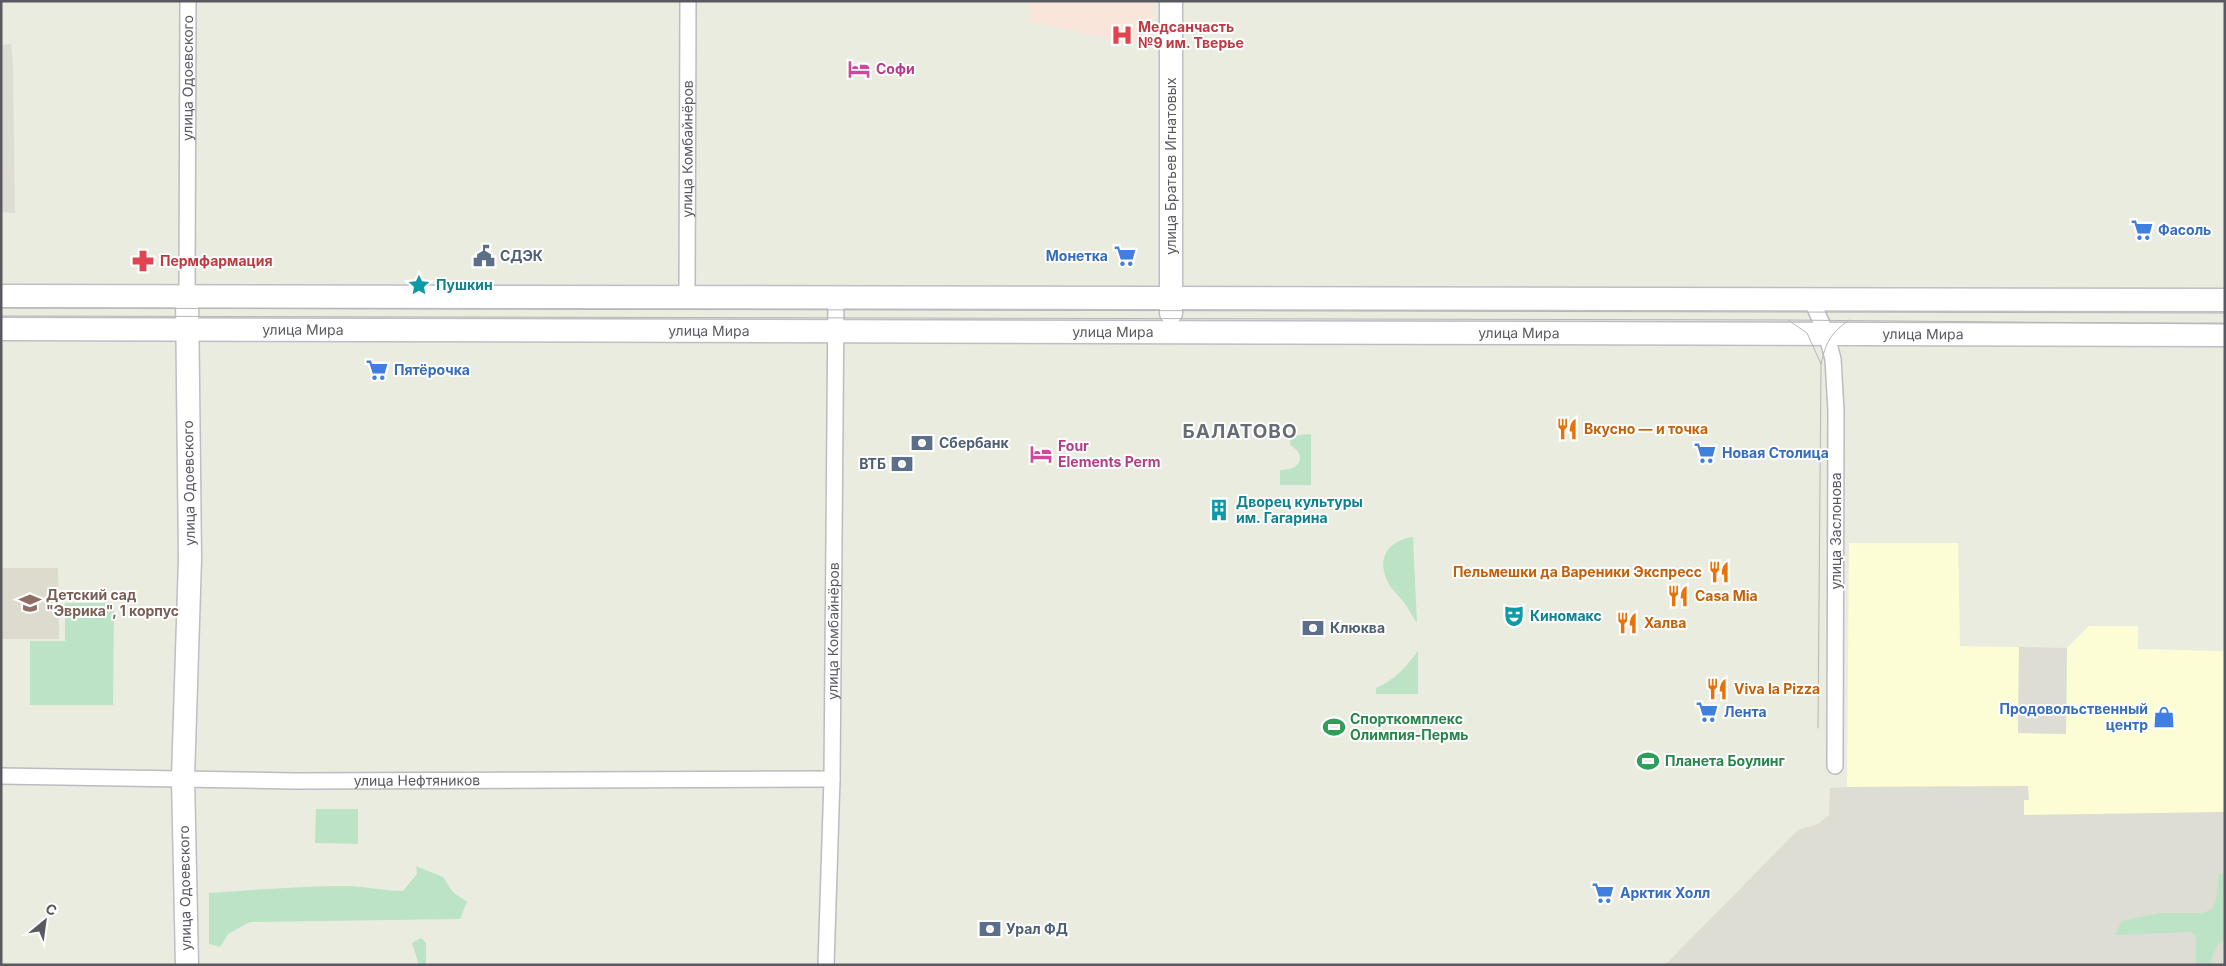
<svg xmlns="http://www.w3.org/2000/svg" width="2226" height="966" viewBox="0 0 2226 966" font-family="Inter,sans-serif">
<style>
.commercial{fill:#fcfdd4}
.industrial{fill:#ddddd4}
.education{fill:#dcdbce}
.medical{fill:#fae5db}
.green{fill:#bce3c6}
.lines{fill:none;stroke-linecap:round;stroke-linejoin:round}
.street-casing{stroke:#bbbbc2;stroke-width:18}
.secondary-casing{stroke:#bdbec6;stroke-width:25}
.street{stroke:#fff;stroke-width:15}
.secondary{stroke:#fff;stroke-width:22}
.tram{stroke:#b5b6b6;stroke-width:1}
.labels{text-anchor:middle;stroke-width:4;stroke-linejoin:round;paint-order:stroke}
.health-label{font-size:14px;font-weight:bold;fill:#be3a42;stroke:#fff;text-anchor:start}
.hotel-label{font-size:14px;font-weight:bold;fill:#b23c85;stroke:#fff;text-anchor:start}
.street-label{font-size:14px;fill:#595a61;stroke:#fff}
.shop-label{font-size:14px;font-weight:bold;fill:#366cbe;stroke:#fff;text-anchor:start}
.service-label{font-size:14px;font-weight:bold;fill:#4e5e75;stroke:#fff;text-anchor:start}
.culture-label{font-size:14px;font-weight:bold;fill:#0d838f;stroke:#fff;text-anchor:start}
.food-label{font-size:14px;font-weight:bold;fill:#c56008;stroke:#fff;text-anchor:start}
.education-label{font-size:14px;font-weight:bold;fill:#785e54;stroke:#fff;text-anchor:start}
.leisure-label{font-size:14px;font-weight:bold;fill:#27864d;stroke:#fff;text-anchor:start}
.district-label{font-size:19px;font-weight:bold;letter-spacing:1px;fill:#6a6c73;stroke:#fff}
</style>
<rect width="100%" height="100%" fill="#ebece0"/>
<path class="commercial" d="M 1849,543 L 1958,543 L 1960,646 L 2019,647 L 2018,733 L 2066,734 L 2067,648 L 2089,626 L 2138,626 L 2138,649 L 2225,651 L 2225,812 L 2024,815 L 2024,800 L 2028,800 L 2028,786 L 1847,787 Z"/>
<path class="industrial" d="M 11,44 L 13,66 L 15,213 L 1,212 L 1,45 Z
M 2019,647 L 2067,648 L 2066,734 L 2018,733 Z
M 2028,786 L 2029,800 L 2024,800 L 2024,815 L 2225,812 L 2225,965 L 1665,965 L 1798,830 L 1818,824 L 1829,815 L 1830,788 L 1847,787 Z"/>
<path class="education" d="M 1,568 L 58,568 L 59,639 L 1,639 Z"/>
<path class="medical" d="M 1028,1 L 1153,1 L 1152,47 L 1031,22 Z"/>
<path class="green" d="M 1291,433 L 1296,433 L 1298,435 L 1311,434 L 1311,485 L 1280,485 L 1280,470 C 1300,471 1308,455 1290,445 Z
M 1413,537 L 1417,623 C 1412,616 1408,607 1402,600 C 1396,593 1389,587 1386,578 C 1377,555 1391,540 1413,537 Z
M 65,603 L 114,603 L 113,705 L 30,705 L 30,641 L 65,641 Z
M 1418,651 L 1418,694 L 1376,694 L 1376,688 C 1395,680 1406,667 1418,651 Z
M 316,809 L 358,809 L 358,844 L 315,843 Z
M 416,866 L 443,877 L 453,892 L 467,902 L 460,919 L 250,922 L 228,934 L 220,947 L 209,944 L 209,893 C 254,890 300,886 345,886 C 364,886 384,891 403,891 L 417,874 Z
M 2218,874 L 2225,874 L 2225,939 C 2215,945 2212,954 2211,965 L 2196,965 L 2196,936 L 2190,932 L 2115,935 L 2122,921 L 2159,913 L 2202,913 L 2213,909 L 2217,896 Z
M 421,938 L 426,943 L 426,965 L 419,965 L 412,943 Z"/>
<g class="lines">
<g class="street-casing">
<g id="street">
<path id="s1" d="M 187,296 L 188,1"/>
<path id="s2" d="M 687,297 L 688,1"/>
<path d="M 1811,299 L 1826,333 L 1833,359 L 1836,411 L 1835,766"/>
<path id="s3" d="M 1,776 L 295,781 L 832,779"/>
<path id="s4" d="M 826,965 L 832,779 L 836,298"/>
</g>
</g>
<g class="secondary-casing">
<g id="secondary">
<path d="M 1,296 L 2225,300"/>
<path d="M 1171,313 L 1171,1"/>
<path id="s5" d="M 1,329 L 2225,335"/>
<path d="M 187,965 L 183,778 L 190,559 L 187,296"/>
</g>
</g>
<use href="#street" class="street"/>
<use href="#secondary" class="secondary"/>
<path class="tram" d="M 1,308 L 2225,313
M 1,316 L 1786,320 L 2225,324
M 1788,320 L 1807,333 L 1821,364
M 1818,728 L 1821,364 C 1826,342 1830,334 1849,320"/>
</g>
<defs>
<g id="hospital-bare" transform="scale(1.725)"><path d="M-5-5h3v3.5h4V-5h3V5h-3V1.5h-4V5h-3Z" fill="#e0444e" stroke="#fff" stroke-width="2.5" paint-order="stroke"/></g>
<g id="hotel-bare" transform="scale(1.725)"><path d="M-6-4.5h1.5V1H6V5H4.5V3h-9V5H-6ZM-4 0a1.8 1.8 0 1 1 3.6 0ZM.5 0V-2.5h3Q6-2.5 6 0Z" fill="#d1479c" stroke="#fff" stroke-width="2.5" paint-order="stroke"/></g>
<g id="supermarket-bare" transform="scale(1.725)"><path d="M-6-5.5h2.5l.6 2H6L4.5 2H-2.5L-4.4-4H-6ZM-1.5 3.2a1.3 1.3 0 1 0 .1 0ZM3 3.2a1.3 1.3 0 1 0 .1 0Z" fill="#3f7fe0" stroke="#fff" stroke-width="2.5" paint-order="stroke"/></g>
<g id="civic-bare" transform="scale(1.725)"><path d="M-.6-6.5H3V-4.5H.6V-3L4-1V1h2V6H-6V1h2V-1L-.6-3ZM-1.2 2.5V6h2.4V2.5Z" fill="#5c6f8a" stroke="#fff" stroke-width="2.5" paint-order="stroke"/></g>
<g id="pharmacy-bare" transform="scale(1.725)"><path d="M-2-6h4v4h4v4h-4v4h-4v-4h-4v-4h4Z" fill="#e0444e" stroke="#fff" stroke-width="2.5" paint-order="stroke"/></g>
<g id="sight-bare" transform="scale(1.725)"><path d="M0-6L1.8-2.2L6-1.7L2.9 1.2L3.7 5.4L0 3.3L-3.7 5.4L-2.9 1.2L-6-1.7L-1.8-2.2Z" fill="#0f9aa8" stroke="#fff" stroke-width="2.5" paint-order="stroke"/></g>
<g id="restaurant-bare" transform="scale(1.725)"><path d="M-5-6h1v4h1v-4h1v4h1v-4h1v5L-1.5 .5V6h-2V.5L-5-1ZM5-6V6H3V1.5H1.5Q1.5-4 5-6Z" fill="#e8710a" stroke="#fff" stroke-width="2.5" paint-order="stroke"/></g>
<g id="bank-bare" transform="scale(1.725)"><path d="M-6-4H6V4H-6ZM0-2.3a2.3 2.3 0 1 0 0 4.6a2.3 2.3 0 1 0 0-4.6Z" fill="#5c6f8a" stroke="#fff" stroke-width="2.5" paint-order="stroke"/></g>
<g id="building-bare" transform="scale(1.725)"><path d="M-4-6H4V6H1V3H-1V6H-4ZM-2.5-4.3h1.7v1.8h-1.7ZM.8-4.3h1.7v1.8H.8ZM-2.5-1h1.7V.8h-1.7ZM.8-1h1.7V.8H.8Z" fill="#0f9aa8" stroke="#fff" stroke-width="2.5" paint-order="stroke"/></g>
<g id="school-bare" transform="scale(1.725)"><path d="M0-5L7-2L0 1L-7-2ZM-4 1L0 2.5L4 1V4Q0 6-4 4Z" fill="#8d6e63" stroke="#fff" stroke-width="2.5" paint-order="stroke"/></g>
<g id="theatre-bare" transform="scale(1.725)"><path d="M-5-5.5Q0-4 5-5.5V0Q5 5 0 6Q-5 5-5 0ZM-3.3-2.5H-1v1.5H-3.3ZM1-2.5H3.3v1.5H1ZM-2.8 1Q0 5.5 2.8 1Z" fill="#0f9aa8" stroke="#fff" stroke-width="2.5" paint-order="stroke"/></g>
<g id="shop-bare" transform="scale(1.725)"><path d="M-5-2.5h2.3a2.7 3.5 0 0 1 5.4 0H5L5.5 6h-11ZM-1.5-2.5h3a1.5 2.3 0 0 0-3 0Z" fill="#3f7fe0" stroke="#fff" stroke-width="2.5" paint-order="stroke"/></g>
<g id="stadium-bare" transform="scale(1.725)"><path d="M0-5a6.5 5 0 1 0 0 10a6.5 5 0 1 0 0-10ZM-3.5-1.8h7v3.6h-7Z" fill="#2e9e5b" stroke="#fff" stroke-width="2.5" paint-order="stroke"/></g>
</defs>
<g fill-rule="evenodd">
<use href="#hospital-bare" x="1122" y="35"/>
<use href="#hotel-bare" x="859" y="69"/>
<use href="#supermarket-bare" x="2142" y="230"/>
<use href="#civic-bare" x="484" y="256"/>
<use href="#supermarket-bare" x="1125" y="256"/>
<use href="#pharmacy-bare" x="143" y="261"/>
<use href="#sight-bare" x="419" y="285"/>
<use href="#supermarket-bare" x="377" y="370"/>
<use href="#restaurant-bare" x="1567" y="429"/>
<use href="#bank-bare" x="922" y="443"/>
<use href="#supermarket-bare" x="1705" y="453"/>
<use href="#hotel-bare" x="1041" y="454"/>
<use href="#bank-bare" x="902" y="464"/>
<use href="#building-bare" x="1219" y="510"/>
<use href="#restaurant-bare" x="1719" y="572"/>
<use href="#restaurant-bare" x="1678" y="596"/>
<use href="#school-bare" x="30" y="603"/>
<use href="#theatre-bare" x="1514" y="616"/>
<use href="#restaurant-bare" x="1627" y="623"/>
<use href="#bank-bare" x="1313" y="628"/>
<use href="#restaurant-bare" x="1717" y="689"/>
<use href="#supermarket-bare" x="1707" y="712"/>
<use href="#shop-bare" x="2164" y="717"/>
<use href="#stadium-bare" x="1334" y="727"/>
<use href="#stadium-bare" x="1648" y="761"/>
<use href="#supermarket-bare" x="1603" y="893"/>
<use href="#bank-bare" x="990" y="929"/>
</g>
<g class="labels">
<g class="health-label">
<text x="1138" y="32">Медсанчасть<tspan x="1138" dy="16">№9 им. Тверье</tspan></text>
<text x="160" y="266">Пермфармация</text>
</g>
<g class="hotel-label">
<text x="876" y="74">Софи</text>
<text x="1058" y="451">Four<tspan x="1058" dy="16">Elements Perm</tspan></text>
</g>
<g class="street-label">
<text dy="5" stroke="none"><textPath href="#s1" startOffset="218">улица Одоевского</textPath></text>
<text dy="5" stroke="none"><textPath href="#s2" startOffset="148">улица Комбайнёров</textPath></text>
<text transform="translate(1171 166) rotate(-90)" y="5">улица Братьев Игнатовых</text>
<text dy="5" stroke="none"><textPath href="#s5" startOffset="302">улица Мира</textPath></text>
<text dy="5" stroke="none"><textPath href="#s5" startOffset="708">улица Мира</textPath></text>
<text dy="5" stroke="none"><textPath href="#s5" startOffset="1112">улица Мира</textPath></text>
<text dy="5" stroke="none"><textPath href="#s5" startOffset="1518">улица Мира</textPath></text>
<text dy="5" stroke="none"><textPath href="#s5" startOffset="1922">улица Мира</textPath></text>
<text transform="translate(189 483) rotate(-91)" y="5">улица Одоевского</text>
<text transform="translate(1836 531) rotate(-90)" y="5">улица Заслонова</text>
<text dy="5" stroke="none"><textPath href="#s4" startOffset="334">улица Комбайнёров</textPath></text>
<text dy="5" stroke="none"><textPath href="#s3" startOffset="416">улица Нефтяников</textPath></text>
<text transform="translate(185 888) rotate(-91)" y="5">улица Одоевского</text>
</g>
<g class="shop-label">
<text x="2158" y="235">Фасоль</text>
<text x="1108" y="261" text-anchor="end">Монетка</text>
<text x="394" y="375">Пятёрочка</text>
<text x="1722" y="458">Новая Столица</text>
<text x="2148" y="714" text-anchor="end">Продовольственный<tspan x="2148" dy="16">центр</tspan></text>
<text x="1724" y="717">Лента</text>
<text x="1620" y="898">Арктик Холл</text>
</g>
<g class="service-label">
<text x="500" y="261">СДЭК</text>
<text x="939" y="448">Сбербанк</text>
<text x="886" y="469" text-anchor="end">ВТБ</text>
<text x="1330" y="633">Клюква</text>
<text x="1006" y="934">Урал ФД</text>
</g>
<g class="culture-label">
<text x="436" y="290">Пушкин</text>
<text x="1236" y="507">Дворец культуры<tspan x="1236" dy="16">им. Гагарина</tspan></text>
<text x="1530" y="621">Киномакс</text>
</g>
<g class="food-label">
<text x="1584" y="434">Вкусно — и точка</text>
<text x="1702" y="577" text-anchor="end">Пельмешки да Вареники Экспресс</text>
<text x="1695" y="601">Casa Mia</text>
<text x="1644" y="628">Халва</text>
<text x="1734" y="694">Viva la Pizza</text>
</g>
<g class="education-label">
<text x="46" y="600">Детский сад<tspan x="46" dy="16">"Эврика", 1 корпус</tspan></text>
</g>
<g class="leisure-label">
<text x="1350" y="724">Спорткомплекс<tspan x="1350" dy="16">Олимпия-Пермь</tspan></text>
<text x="1665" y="766">Планета Боулинг</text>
</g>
<g class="district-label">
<text x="1240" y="438">БАЛАТОВО</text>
</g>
</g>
<rect width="2226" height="966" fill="none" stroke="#595a61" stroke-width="5"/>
<g transform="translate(45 921) rotate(29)" stroke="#ffffff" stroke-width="4" paint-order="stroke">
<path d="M0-4L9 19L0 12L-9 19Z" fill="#595a61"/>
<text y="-8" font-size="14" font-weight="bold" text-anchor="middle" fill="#595a61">С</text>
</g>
</svg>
